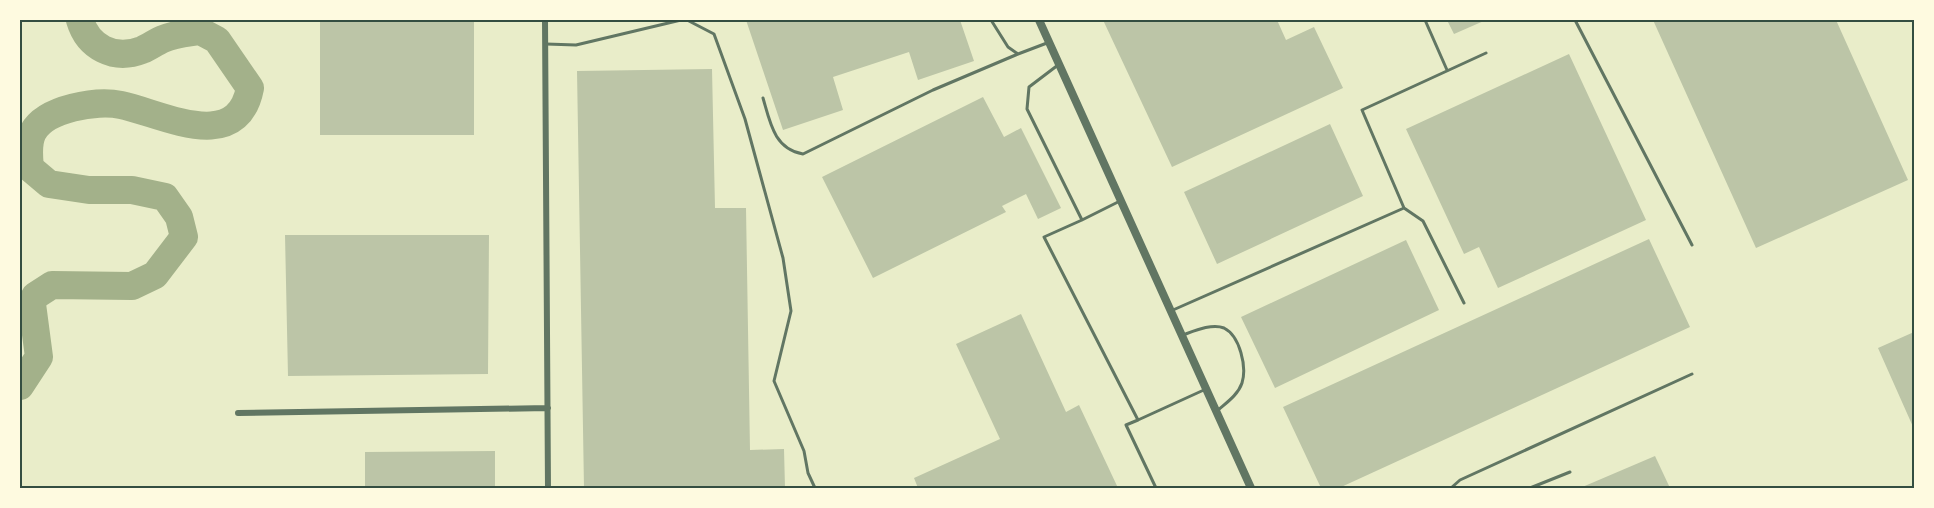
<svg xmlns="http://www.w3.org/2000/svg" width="1934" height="508" viewBox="0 0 1934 508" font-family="'Asap Condensed',sans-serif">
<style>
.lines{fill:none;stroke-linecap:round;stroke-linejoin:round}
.river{stroke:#a3b18a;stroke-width:28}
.building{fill:#bcc5a7}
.service{stroke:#617663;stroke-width:3}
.minor{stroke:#617663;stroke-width:6}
.tertiary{stroke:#617663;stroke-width:8}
.neatline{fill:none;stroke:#344e41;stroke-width:2}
</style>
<rect width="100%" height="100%" fill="#e9edc9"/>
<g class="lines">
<path class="river" d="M 20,386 L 39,357 L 32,304 L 35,296 L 52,285 L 132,286 L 155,275 L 184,237 L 179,217 L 165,197 L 132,190 L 89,190 L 49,184 L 30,168 C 29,157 27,143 33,132 C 46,108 97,100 121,105 C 163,114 237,155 250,88 L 217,40 L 200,31 C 188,33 174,34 163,39 C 156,42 149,47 142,50 C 114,61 88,47 80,20"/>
</g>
<path class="building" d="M 320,20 L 474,20 L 474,135 L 320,135 Z
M 746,20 L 960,20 L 974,61 L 918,80 L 909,52 L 833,77 L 843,110 L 783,130 Z
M 1103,20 L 1277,20 L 1286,40 L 1314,27 L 1343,88 L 1172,167 Z
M 1447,20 L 1486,20 L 1454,34 Z
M 1653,20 L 1836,20 L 1908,180 L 1756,248 Z
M 1569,54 L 1646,220 L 1498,288 L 1479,247 L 1464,254 L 1406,129 Z
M 712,69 L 715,208 L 746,208 L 750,450 L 784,449 L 785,488 L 584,488 L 577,71 Z
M 983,97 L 1004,137 L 1021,128 L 1061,208 L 1038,219 L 1026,194 L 1002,206 L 1006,212 L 873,278 L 822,177 Z
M 1330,124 L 1363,196 L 1217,264 L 1184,192 Z
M 285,235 L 489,235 L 488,374 L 288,376 Z
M 1649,239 L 1690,327 L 1339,488 L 1321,488 L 1283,407 Z
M 1406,240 L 1439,310 L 1275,388 L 1241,317 Z
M 1021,314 L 1066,412 L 1079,405 L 1118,488 L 918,488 L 914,478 L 1000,439 L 956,344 Z
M 1914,332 L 1914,429 L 1878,348 Z
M 495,451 L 495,488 L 365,488 L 365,452 Z
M 1655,456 L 1670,488 L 1580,488 Z"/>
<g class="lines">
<path class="service" d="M 687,20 L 714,34 L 745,119 L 783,258 L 791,311 L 774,381 L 804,451 L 808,473 L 815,488
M 991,20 L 1008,47 L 1018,54 L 1047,43
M 1425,20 L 1447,70
M 1575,20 L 1692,245
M 546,44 L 576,45 L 681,20
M 1058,65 L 1029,87 L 1027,109 L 1082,220 L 1120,201
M 763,98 C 770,122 774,149 803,154 L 933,90 L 1018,54
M 1404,208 L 1423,221 L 1464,303
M 1082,220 L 1044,237 L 1138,420 L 1206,389
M 1173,310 L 1404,208 L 1362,110 L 1486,53
M 1183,335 C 1194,331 1212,323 1224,328 C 1240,336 1247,367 1242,383 C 1238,395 1226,403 1217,411
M 1138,420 L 1126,425 L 1156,488
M 1451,488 L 1460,480 L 1692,374
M 1530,488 L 1570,472"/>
<path class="minor" d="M 545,20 L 548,488
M 238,413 L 548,408"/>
<path class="tertiary" d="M 1039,20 L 1251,488"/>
</g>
<rect width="1934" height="508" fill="none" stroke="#fefae0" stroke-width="42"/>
<rect x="21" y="21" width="1892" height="466" class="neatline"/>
</svg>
